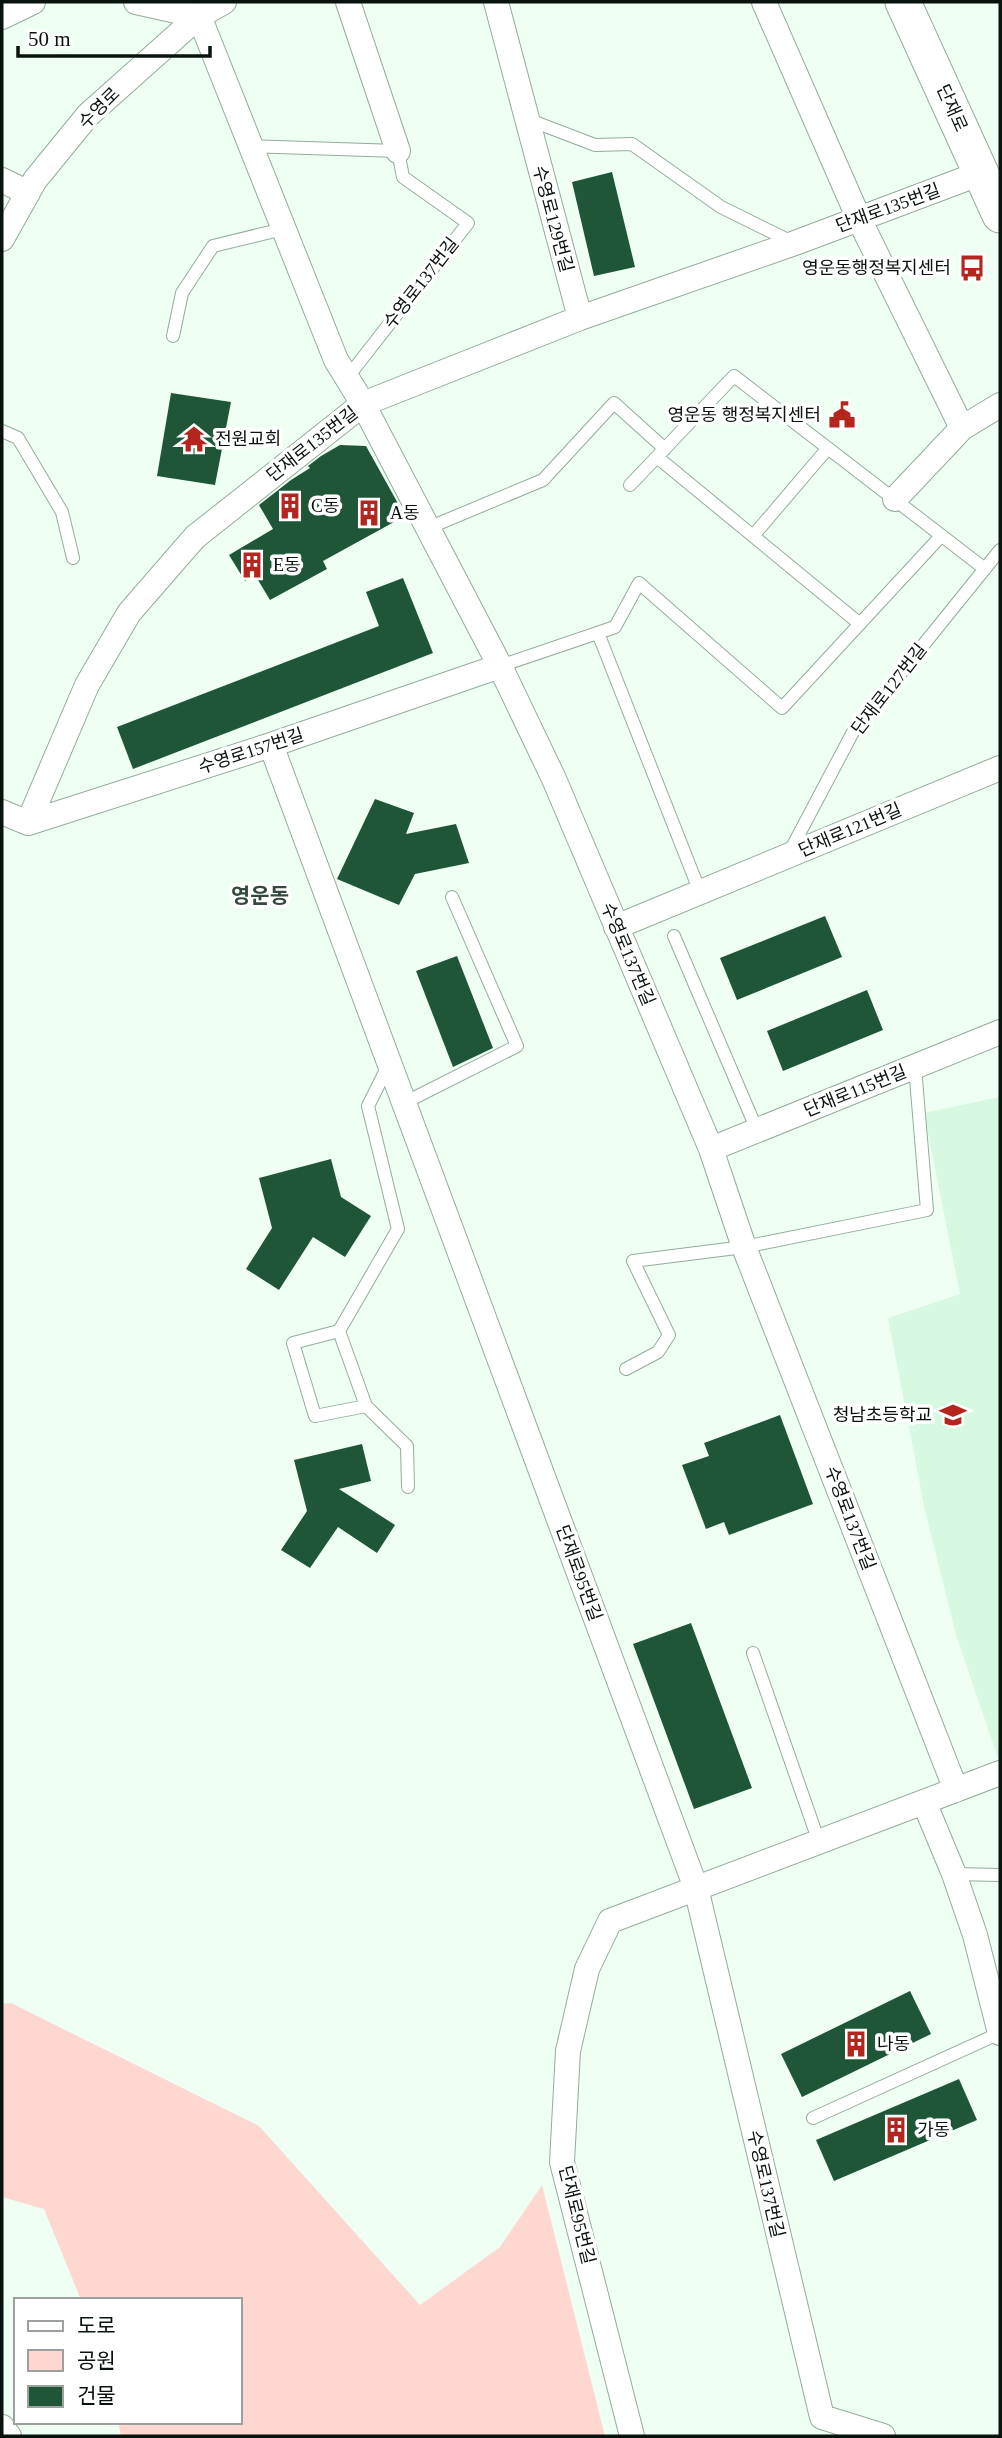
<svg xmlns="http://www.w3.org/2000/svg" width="1002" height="2438" viewBox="0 0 1002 2438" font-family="'Times New Roman','Noto Sans KR',serif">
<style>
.built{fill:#d7f9e2}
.green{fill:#fed7d0}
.building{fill:#1f5637}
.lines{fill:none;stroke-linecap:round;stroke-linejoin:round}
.lane-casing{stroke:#93ac9b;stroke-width:14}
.street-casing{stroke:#93ac9b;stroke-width:26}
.secondary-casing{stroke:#93ac9b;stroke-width:37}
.lane{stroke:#fff;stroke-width:12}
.street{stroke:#fff;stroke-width:24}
.secondary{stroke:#fff;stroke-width:35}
.labels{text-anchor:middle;stroke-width:7;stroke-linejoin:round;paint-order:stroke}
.street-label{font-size:18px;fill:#09130d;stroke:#fff}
.poi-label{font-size:18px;fill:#09130d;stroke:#fff;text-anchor:start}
.quarter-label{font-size:21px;font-weight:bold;fill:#33493b;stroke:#fff}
</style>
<rect width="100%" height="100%" fill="#effff4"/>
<path class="built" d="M 1000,1097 L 1000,1757 L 998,1758 L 956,1635 L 925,1511 L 888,1318 L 960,1294 L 924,1113 Z"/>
<path class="green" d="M 11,2003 L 259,2126 L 420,2305 L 500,2247 L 542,2185 L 605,2436 L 121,2436 L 118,2422 L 240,2422 L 240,2300 L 81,2300 L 44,2209 L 2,2197 L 2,2004 Z"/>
<path class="building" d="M 612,172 L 635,267 L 594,276 L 572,182 Z
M 171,393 L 231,402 L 215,485 L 157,476 Z
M 340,445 L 366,446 L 405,516 L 323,561 L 327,569 L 270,600 L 255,575 L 245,581 L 229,555 L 273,529 L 259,505 L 291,480 L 310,468 L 308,466 L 321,456 Z
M 403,578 L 433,653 L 133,769 L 117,727 L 379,626 L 366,592 Z
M 375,799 L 414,813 L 406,834 L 456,824 L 469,863 L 415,874 L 399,905 L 337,879 Z
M 825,916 L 842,957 L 737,1000 L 720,958 Z
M 457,956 L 493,1048 L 453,1067 L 416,971 Z
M 867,990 L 883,1030 L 783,1071 L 767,1031 Z
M 331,1159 L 341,1197 L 371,1216 L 345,1257 L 313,1237 L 279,1290 L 246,1269 L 272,1228 L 259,1178 Z
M 780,1415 L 813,1504 L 729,1535 L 724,1522 L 706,1529 L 682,1465 L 709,1456 L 704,1443 Z
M 362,1444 L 371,1481 L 339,1489 L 395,1525 L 377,1553 L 338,1527 L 310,1568 L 281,1550 L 307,1511 L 294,1460 Z
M 691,1623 L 752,1788 L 694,1809 L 633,1644 Z
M 910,1991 L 931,2034 L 802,2097 L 781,2054 Z
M 959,2079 L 977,2120 L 834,2181 L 816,2140 Z"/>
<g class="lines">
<g class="lane-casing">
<path id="lane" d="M 527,119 L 595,145 L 632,144 L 721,207 L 794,243
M 250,146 L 398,151 L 403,177 L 468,223 L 347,378
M 173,336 L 182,293 L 213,246 L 283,229
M 2,431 L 18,438 L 62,512 L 73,558
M 657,457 L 860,624
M 630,485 L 734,376 L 985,569
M 428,528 L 543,480 L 614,403 L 665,449
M 753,536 L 828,448
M 598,633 L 700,892
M 500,666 L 615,627 L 639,583 L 782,708 L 941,536
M 789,853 L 853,732 L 1000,550
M 674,936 L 757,1130
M 389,1064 L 368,1106 L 398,1229 L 339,1331 L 366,1406 L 407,1446 L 408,1487
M 404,1103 L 517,1046 L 452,897
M 339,1331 L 293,1343 L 315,1416 L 366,1406
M 626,1369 L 658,1352 L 669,1335 L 633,1261 L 744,1247 L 927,1210 L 915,1067
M 753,1653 L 819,1842
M 954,1874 L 1000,1875
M 813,2118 L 1000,2033"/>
</g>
<g class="street-casing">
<path id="street" d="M 136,2 L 199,16 L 336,360 L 363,404 L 500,666 L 554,779 L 711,1149 L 744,1247 L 956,1790
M 348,2 L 398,151
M 496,2 L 580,318
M 764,2 L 859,219 L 962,428
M 2,17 L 33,2
M 2,180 L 28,193
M 2,239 L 35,180 L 88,115 L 199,16 L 224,2
M 895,499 L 962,428 L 1000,405
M 271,745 L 696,1888 L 822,2417 L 883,2436
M 2,812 L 28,823 L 271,745 L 500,666
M 28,823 L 87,685 L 129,613 L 195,537 L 363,404 L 580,318 L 795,243 L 981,173
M 616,927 L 1000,768
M 711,1149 L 1000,1032
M 924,1802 L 954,1874 L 975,1935 L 1000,2033
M 2,2427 L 9,2436
M 632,2436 L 562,2162 L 568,2051 L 587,1969 L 610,1921 L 1000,1773"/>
</g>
<g class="secondary-casing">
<path id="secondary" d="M 903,2 L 1000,215"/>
</g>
<use href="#lane" class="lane"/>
<use href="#street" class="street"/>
<use href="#secondary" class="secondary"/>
</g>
<defs>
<g id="bus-bare" transform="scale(2.1)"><path d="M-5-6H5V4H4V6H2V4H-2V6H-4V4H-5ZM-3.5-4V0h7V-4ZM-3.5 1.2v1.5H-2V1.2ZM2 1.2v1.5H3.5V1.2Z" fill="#b4251e" stroke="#fff" stroke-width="2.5" paint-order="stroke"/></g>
<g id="civic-bare" transform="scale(2.1)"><path d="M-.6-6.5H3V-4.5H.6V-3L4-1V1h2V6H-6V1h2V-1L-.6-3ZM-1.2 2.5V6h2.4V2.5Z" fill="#b4251e" stroke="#fff" stroke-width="2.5" paint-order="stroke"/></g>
<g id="temple-bare" transform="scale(2.1)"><path d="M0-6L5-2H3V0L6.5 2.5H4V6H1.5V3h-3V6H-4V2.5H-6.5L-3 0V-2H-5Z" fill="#b4251e" stroke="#fff" stroke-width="2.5" paint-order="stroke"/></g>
<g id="building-bare" transform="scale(2.1)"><path d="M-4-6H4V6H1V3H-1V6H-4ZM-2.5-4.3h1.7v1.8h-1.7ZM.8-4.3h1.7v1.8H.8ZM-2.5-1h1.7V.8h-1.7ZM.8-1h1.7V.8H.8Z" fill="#b4251e" stroke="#fff" stroke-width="2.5" paint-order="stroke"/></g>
<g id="school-bare" transform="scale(2.1)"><path d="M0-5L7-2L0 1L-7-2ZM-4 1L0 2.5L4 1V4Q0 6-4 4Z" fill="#b4251e" stroke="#fff" stroke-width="2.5" paint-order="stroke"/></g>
</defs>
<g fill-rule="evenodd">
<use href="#bus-bare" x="972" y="268"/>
<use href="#civic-bare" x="842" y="415"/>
<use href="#temple-bare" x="194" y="439"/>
<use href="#building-bare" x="290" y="506"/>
<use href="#building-bare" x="369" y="513"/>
<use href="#building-bare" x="252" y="565"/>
<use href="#school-bare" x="953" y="1415"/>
<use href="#building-bare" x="856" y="2044"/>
<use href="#building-bare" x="896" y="2130"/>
</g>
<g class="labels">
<g class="street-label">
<text transform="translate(99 108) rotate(-45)" y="6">수영로</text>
<text transform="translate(952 108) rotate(66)" y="6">단재로</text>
<text transform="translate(888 208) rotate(-20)" y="6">단재로135번길</text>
<text transform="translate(553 219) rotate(75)" y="6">수영로129번길</text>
<text transform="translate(421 283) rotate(-52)" y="6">수영로137번길</text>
<text transform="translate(312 444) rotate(-38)" y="6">단재로135번길</text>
<text transform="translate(889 689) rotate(-52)" y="6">단재로127번길</text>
<text transform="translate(251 751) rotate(-18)" y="6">수영로157번길</text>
<text transform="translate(850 830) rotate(-23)" y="6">단재로121번길</text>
<text transform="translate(628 954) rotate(67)" y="6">수영로137번길</text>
<text transform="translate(855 1091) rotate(-22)" y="6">단재로115번길</text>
<text transform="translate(850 1518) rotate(69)" y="6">수영로137번길</text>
<text transform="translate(579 1573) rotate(70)" y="6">단재로95번길</text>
<text transform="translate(766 2184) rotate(77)" y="6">수영로137번길</text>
<text transform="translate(577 2215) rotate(76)" y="6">단재로95번길</text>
</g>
<g class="poi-label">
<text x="951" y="274" text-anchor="end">영운동행정복지센터</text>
<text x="821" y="421" text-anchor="end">영운동 행정복지센터</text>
<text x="215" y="445">전원교회</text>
<text x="311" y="512">C동</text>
<text x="390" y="519">A동</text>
<text x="273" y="571">E동</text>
<text x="932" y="1421" text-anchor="end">청남초등학교</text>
<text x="877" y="2050">나동</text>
<text x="917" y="2136">가동</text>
</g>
<g class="quarter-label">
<text x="260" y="903">영운동</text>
</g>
</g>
<rect width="1002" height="2438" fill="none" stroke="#09130d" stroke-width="7"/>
<rect x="14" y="2298" width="228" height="126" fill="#ffffff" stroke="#9da19e" stroke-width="2"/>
<rect x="28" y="2321" width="35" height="10" fill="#ffffff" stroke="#9da19e" stroke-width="2"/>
<text x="77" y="2333" font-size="21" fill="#09130d">도로</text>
<rect x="28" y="2350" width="35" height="21" fill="#fed7d0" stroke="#9da19e" stroke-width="2"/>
<text x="77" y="2368" font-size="21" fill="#09130d">공원</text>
<rect x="28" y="2386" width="35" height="21" fill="#1f5637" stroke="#9da19e" stroke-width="2"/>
<text x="77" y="2403" font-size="21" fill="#09130d">건물</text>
<path d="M18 46v10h192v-10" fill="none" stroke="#09130d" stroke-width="3.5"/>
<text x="28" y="46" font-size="21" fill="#09130d" stroke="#ffffff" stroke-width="5" paint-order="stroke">50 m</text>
</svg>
